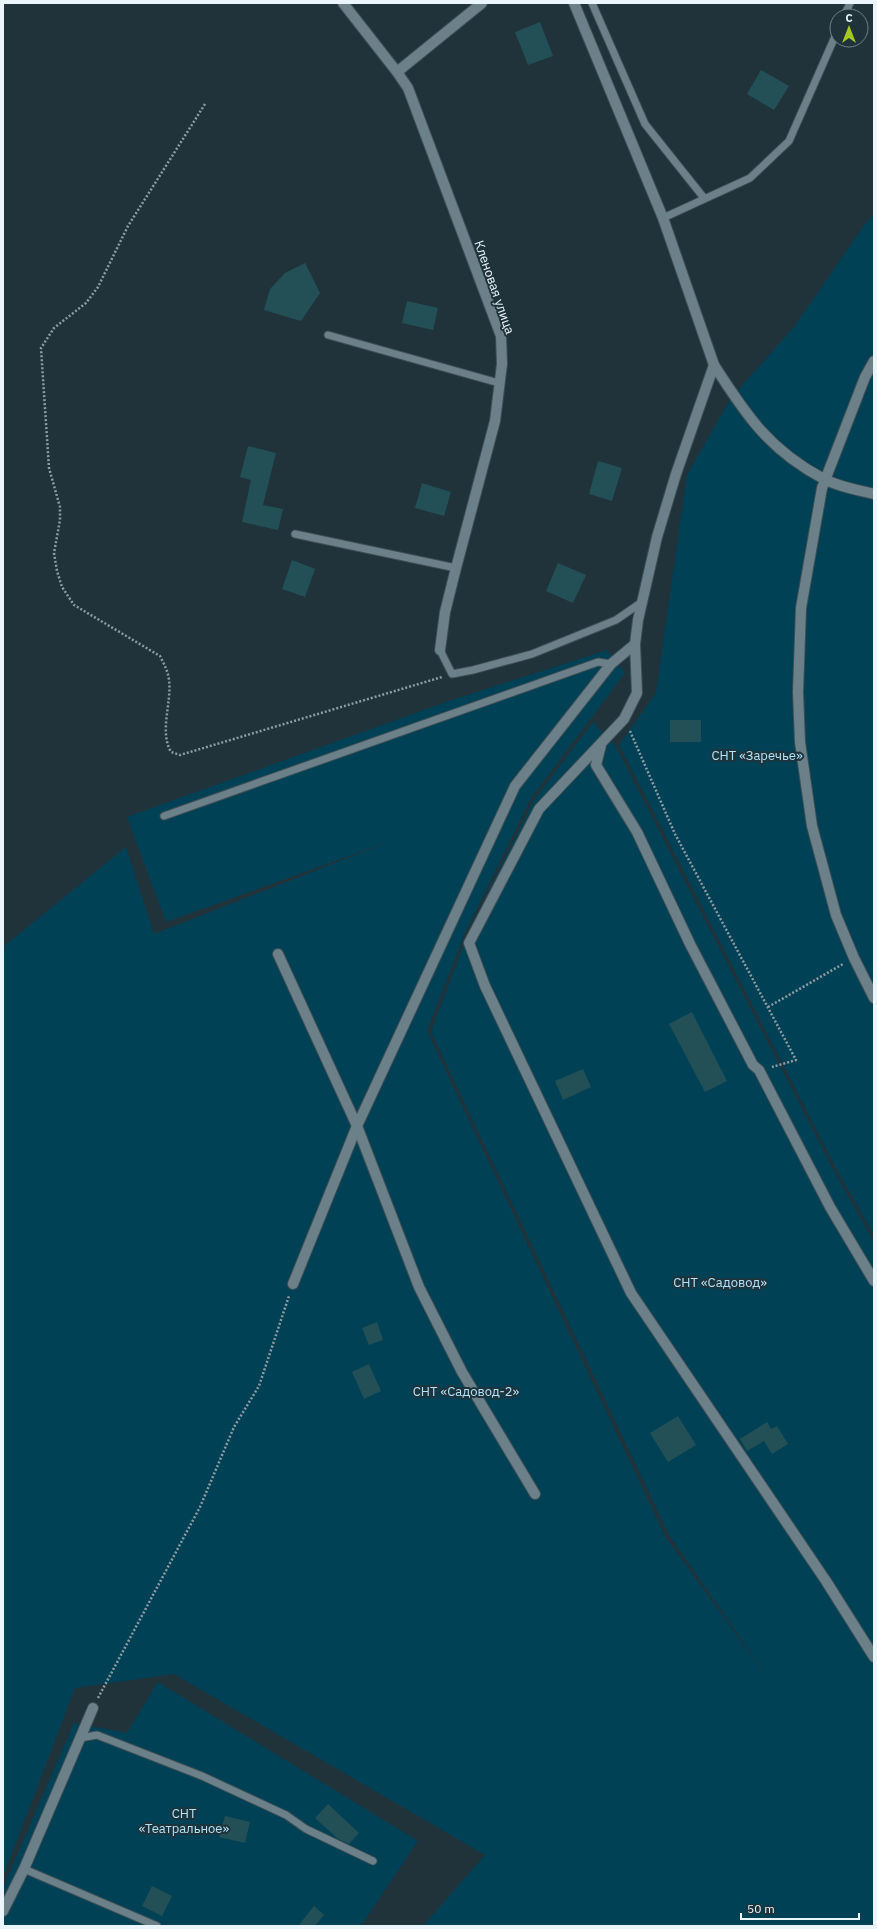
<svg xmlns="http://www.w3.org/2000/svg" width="877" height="1929" viewBox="0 0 877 1929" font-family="'IBM Plex Sans',sans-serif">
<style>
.green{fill:#004155}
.building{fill:#235056}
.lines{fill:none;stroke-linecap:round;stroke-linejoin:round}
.lane-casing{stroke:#3e4f55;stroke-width:9}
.street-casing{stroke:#3e4f55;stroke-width:12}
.secondary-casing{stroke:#3e4f55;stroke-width:12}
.path{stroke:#8d9ca3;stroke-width:2.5;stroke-dasharray:2 2;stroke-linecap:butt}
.lane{stroke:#6b8089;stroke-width:7}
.street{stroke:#6b8089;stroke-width:10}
.secondary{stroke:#6b8089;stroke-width:10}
.labels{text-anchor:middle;stroke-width:4;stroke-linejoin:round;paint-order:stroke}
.street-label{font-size:13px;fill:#eaf6fb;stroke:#20333b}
.park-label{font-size:13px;fill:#afe4fa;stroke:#20333b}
</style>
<rect width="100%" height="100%" fill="#20333b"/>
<path class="green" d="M 874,215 L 874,1235 L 838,1172 L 619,745 L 656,693 L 687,475 L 731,398 L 794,327 L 865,224 Z
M 607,650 L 625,673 L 531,798 L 465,933 L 427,1031 L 665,1536 L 770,1681 L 669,1535 L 431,1032 L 468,933 L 534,800 L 593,722 L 616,747 L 835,1173 L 874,1242 L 874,1926 L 423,1926 L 485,1855 L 174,1674 L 75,1688 L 3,1877 L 3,947 L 126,847 L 154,934 L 394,840 L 166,922 L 127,817 L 446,702 Z
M 158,1682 L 418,1841 L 361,1926 L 3,1926 L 3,1888 L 74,1723 L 127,1733 Z"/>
<path class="building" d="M 540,22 L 553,56 L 528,65 L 515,32 Z
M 761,70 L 789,86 L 774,110 L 747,94 Z
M 305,263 L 320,293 L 301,321 L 264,310 L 270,289 L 285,273 Z
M 407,301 L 438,308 L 433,330 L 402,323 Z
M 248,446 L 276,453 L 263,505 L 283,509 L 278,530 L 242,522 L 251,480 L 240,477 Z
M 598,461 L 622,468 L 612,501 L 589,494 Z
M 422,483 L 451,492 L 444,516 L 415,508 Z
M 292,560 L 315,569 L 305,597 L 282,589 Z
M 558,563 L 586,575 L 573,603 L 546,591 Z
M 670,720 L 701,720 L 701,742 L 670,742 Z
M 692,1012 L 727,1081 L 705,1092 L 669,1024 Z
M 583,1069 L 591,1087 L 563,1100 L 555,1081 Z
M 377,1322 L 383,1340 L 369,1345 L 362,1328 Z
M 369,1364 L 381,1391 L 364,1399 L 352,1372 Z
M 678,1416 L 696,1445 L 668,1462 L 650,1433 Z
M 767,1422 L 771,1429 L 777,1426 L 788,1444 L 772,1454 L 764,1441 L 747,1451 L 740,1439 Z
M 328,1804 L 359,1833 L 349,1844 L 338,1839 L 315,1818 Z
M 225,1816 L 250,1822 L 245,1843 L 219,1837 Z
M 152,1886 L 172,1896 L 162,1916 L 142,1906 Z
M 314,1906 L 324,1915 L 315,1926 L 298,1926 Z"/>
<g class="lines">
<g class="lane-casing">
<path id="lane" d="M 592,3 L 645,124 L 704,198
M 844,16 L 850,3
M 663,218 L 750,178 L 789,141 L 837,32
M 328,335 L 499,383
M 295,534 L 456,568
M 440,650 L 452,674 L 473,670 L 532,654 L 616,620 L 642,602
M 164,816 L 598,662 L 611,664
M 80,1738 L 97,1735 L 202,1776 L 286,1815 L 306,1829 L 373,1861
M 24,1869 L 157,1926"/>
</g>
<g class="street-casing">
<path id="street" d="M 343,3 L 397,72
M 874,361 L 865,377 L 822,488 L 801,608 L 798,692 L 800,742 L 812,826 L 836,915 L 854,958 L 874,998
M 714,365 L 676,474 L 657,537 L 638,620 L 635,644 L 637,693 L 624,719 L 539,809 L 469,943 L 485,986 L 631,1293 L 826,1581 L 874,1657
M 714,365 C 746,415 769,450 824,479 C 839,487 858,490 874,494
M 440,650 L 445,612 L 456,568 L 495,421 L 502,364 L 501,336 L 408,88 L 397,72 L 482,3
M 601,745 L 596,765 L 637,832 L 690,944 L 753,1065 L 759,1070 L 830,1207 L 874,1281
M 278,954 L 357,1126 L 293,1284
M 535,1494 L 462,1372 L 419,1287 L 357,1126 L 515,786 L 611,664 L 635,644
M 3,1911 L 24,1869 L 93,1708"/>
</g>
<g class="secondary-casing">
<path id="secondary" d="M 574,3 L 663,218 L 714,365"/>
</g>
<path class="path" d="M 205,104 L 128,226 L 98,287 L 86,303 L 54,328 L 41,348 L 49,468 L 60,507 L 60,520 L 54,553 L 57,571 L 62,587 L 74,605 L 160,656 C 164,664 168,671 169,680 C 172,703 159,731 171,752 L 180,755 L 442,677
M 630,731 L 675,834 L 796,1060 L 772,1067
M 768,1007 L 843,964
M 98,1698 L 200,1507 L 234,1427 L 259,1386 L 289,1296"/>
<use href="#lane" class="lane"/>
<use href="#street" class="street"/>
<use href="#secondary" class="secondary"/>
</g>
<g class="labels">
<g class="street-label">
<text transform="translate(495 287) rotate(71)" y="5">Кленовая улица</text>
</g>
<g class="park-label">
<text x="757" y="760">СНТ «Заречье»</text>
<text x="720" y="1287">СНТ «Садовод»</text>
<text x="466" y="1396">СНТ «Садовод-2»</text>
<text x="184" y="1818">СНТ<tspan x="184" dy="15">«Театральное»</tspan></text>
</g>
</g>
<rect width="877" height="1929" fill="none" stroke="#eaf6fb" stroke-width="8"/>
<g transform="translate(849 28)"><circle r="19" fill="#20333b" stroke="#718188"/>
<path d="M0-3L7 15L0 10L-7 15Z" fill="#a6c821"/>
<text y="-6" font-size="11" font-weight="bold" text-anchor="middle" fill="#eaf6fb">С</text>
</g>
<path d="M741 1913v6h118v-6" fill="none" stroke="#eaf6fb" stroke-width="2"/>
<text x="747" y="1913" font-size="12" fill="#eaf6fb" stroke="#20333b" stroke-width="3" paint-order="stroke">50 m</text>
</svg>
